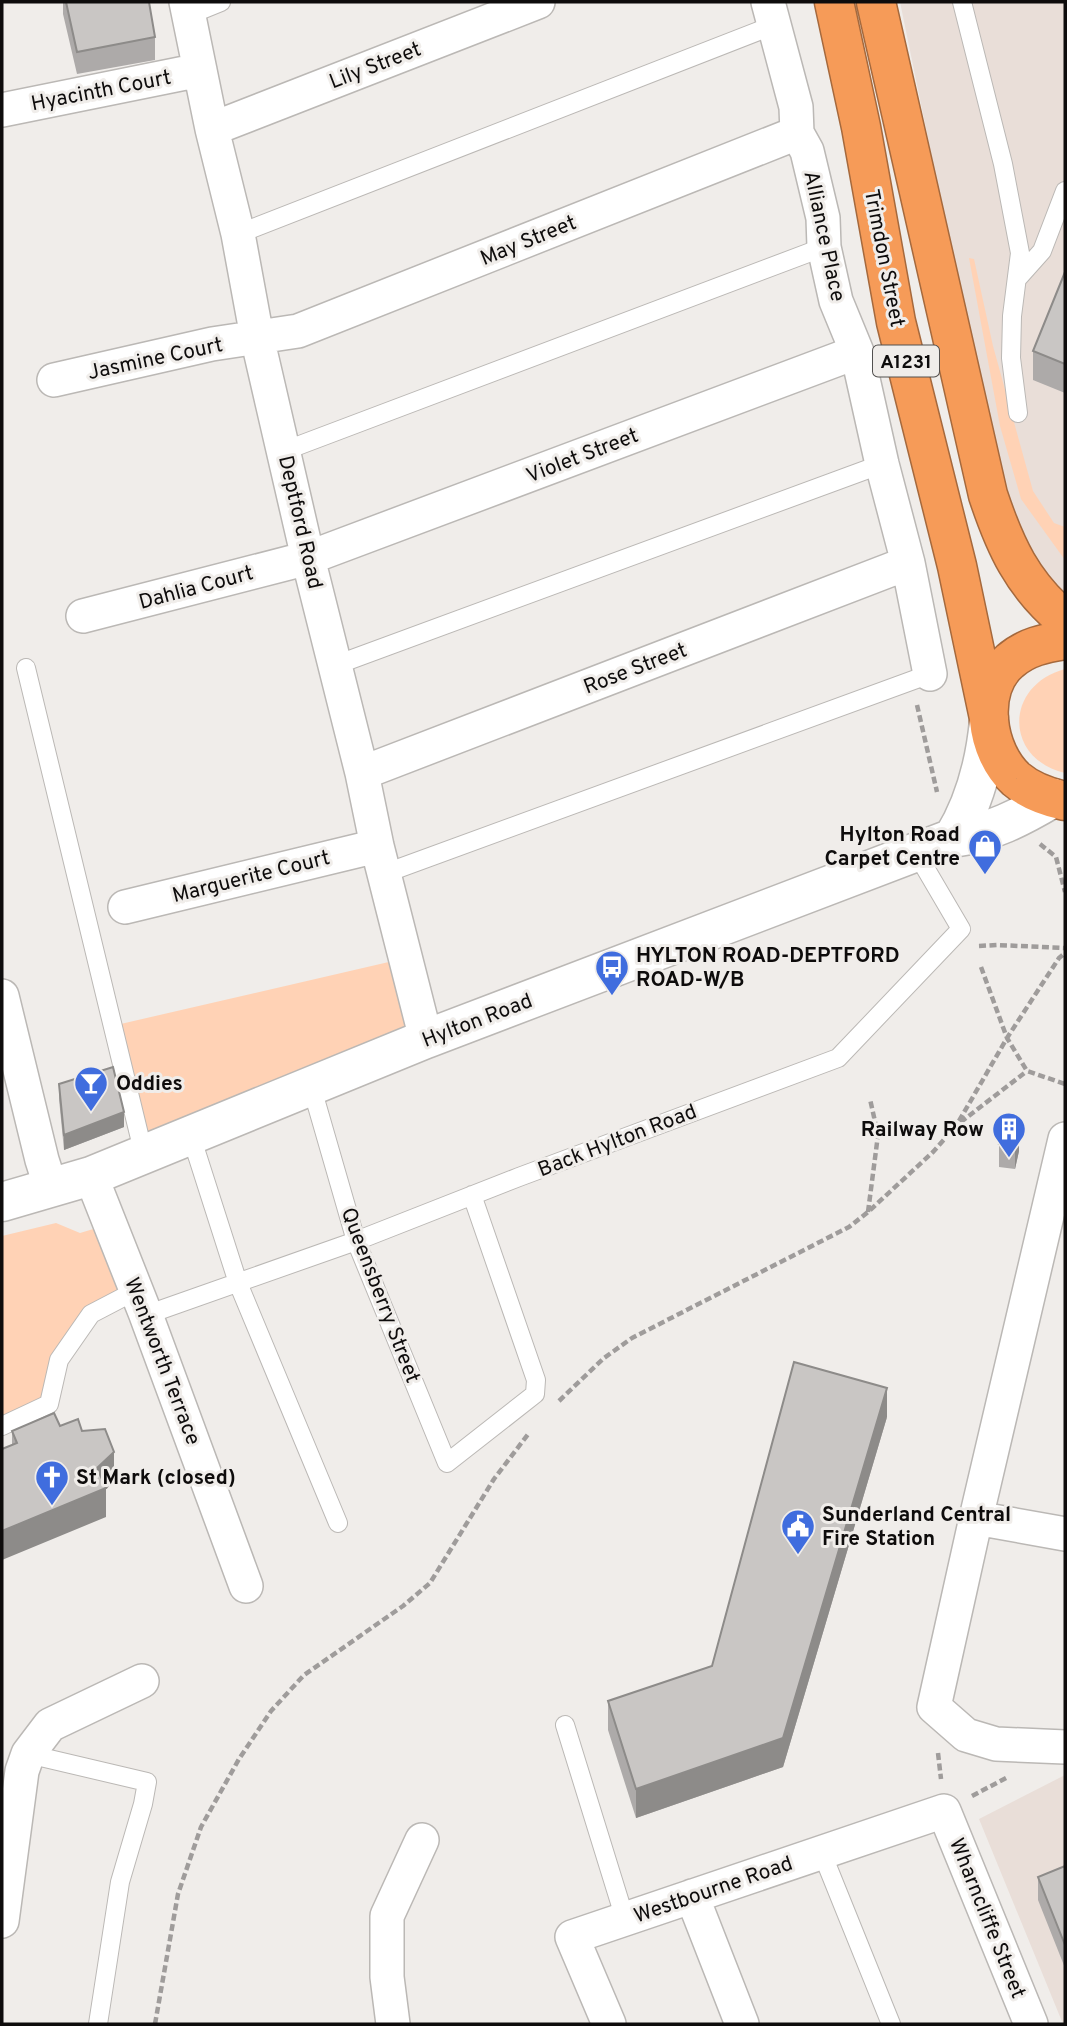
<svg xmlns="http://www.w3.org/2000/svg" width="1067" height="2026" viewBox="0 0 1067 2026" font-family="Overpass,sans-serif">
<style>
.built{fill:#e9ded8}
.green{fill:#ffd2b5}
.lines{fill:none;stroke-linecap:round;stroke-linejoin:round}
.lane-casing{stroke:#bbb8b5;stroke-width:20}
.street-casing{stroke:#bbb8b5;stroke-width:36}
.secondary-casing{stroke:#bbb8b5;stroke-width:41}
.highway-casing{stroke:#a5693d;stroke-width:41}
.path{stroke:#9f9c9b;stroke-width:4.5;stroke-dasharray:7 3.5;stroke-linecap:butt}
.lane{stroke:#fff;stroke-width:18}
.street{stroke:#fff;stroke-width:33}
.secondary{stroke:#fff;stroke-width:38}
.highway{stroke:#f69b58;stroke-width:38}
.wall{fill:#adaaa9}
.shaded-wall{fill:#8d8b89}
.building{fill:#c9c6c4;stroke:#8d8b89;stroke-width:2}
.labels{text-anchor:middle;stroke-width:6;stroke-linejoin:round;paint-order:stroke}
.shield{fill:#f0edea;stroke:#52504f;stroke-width:2}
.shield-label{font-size:19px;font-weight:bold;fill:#0e0c0c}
.street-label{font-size:21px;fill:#0e0c0c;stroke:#f0edea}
.poi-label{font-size:21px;font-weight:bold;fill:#0e0c0c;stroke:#f0edea;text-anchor:start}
</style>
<rect width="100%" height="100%" fill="#f0edea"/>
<path class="built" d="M 900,2 L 1065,2 L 1065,593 L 1045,573 L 1022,541 L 1002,498 Z
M 1065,1775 L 1065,2024 L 1063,2024 L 979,1819 Z"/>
<path class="green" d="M 969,258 L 974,259 L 993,346 L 1033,491 L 1054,523 L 1065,527 L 1065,560 L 1021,499 L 1000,426 Z
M 1065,669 L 1065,773 C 1003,758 1005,685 1065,669 Z
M 406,958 L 426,1039 L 144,1155 L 112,1026 Z
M 56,1223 L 80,1233 L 110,1224 L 137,1290 L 91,1314 L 59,1360 L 49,1404 L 2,1426 L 2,1236 Z"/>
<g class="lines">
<g class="lane-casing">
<path id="lane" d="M 962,2 L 1003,164 L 1020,253 L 1012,316 L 1011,358 L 1018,413
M 189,15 L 221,2
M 238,234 L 774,25
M 1017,279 L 1042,251 L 1065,191
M 284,451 L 824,247
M 336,665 L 882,464
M 26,668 L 144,1155
M 386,873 L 930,674
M 311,1085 L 356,1241 L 447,1463 L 535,1394 L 536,1380 L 472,1195
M 191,1136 L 238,1283 L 338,1523
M 146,1315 L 356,1241 L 519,1177 L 838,1058 L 961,929 L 917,854
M 2,1426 L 49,1404 L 59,1360 L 91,1314 L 137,1290
M 565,1725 L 625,1919
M 28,1754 L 147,1782 L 143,1804 L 120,1882 L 98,2024
M 822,1853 L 891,2024"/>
</g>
<g class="street-casing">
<path id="street" d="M 186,2 L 212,129 L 238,234 L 257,337 L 308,558 L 362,773 L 377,846 L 426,1039
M 768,2 L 796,107 L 797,133 L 807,151 L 823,218 L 824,247 L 836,301 L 857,352 L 882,464 L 908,563 L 930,674
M 2,110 L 200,70
M 212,129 L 538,2
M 54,380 L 212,344 L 298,331 L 797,133
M 83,616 L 308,558 L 857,352
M 362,773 L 908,563
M 125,907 L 377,846
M 2,996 L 42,1160 L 51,1188
M 1065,1139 L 976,1518 L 934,1707 L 966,1735 L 996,1744 L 1065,1747
M 91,1176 L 146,1315 L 246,1586
M 976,1518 L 1065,1534
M 692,1896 L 742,2024
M 2,1921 L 22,1771 L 28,1754 L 50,1725 L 142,1681
M 393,2024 L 387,1977 L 387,1916 L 422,1840
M 609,2024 L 572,1937 L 944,1811 L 1031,2024"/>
</g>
<g class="secondary-casing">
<path id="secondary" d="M 953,838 C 975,802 985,763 989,721
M 2,1202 L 91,1176 L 426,1039 L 953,838 C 991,833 1021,817 1053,798"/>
</g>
<g class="highway-casing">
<path id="highway" d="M 834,2 L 861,127 L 896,322 L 957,566 L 989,718
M 876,2 L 988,495 C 1005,546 1022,584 1065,620
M 1065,640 C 1045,643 1026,647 1010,661 C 976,689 986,752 1016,779 C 1030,791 1047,797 1065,801"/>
</g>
<path class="path" d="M 917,705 L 937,792
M 1040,844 L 1056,857 L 1065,892
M 979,946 L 997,945 L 1065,948
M 981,967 L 1007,1038 L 1027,1071 L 1065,1084
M 959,1121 L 1007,1038 L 1059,958 L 1065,953
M 868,1212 L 878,1135 L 870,1099
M 559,1401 L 604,1358 L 632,1338 L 849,1227 L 868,1212 L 933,1152 L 957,1125 L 1027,1071
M 938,1753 L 941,1779
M 972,1796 L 1008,1777
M 155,2024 L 178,1894 L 201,1827 L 239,1759 L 271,1711 L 304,1675 L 403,1606 L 430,1583 L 494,1479 L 529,1433"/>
<use href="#lane" class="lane"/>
<use href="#street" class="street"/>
<use href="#secondary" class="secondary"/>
<use href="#highway" class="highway"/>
</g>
<path class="wall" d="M 63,2 L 149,2 L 155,37 L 155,60 L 77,74 L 63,14 Z
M 1065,272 L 1065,393 L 1033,380 L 1033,351 Z
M 59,1084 L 124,1127 L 64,1150 L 59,1099 Z
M 1003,1125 L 1019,1151 L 1015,1169 L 999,1167 L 999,1144 Z
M 887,1417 L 783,1767 L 636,1818 L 608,1730 L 608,1701 L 712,1666 Z
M 60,1426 L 82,1431 L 114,1482 L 106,1489 L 106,1517 L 12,1445 L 12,1431 Z
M 1065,1866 L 1065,1968 L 1038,1900 L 1038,1877 Z"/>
<path class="shaded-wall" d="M 124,1112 L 124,1127 L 64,1150 L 64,1135 Z
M 1019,1128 L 1019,1151 L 1015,1169 L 1015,1147 Z
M 887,1388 L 887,1417 L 783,1767 L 636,1818 L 636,1789 Z
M 114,1452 L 114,1482 L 106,1489 L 106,1517 L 2,1560 L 2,1531 Z"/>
<path class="building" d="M 66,2 L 149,2 L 155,37 L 77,52 Z
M 1065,272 L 1065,364 L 1033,351 Z
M 113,1067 L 124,1112 L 64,1135 L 59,1084 Z
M 1003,1125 L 1019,1128 L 1015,1147 L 999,1144 Z
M 794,1362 L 887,1388 L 783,1738 L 636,1789 L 608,1701 L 712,1666 Z
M 54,1413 L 60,1426 L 78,1419 L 82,1431 L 105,1429 L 114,1452 L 97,1468 L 106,1488 L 2,1531 L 2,1449 L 17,1443 L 12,1431 Z
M 1065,1866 L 1065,1945 L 1038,1877 Z"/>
<defs>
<g id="shop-pin" transform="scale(1.75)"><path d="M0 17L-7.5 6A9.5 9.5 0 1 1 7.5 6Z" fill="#406dde" stroke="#f0edea"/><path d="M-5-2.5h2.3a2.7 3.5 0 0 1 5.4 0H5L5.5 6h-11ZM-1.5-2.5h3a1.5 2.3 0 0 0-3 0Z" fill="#fff"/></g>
<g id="bus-pin" transform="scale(1.75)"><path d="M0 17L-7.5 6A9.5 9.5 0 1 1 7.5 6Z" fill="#406dde" stroke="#f0edea"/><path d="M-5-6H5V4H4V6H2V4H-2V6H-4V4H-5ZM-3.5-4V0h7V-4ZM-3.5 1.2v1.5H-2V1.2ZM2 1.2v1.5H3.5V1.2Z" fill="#fff"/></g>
<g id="bar-pin" transform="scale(1.75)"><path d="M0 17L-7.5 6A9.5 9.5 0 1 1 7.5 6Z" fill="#406dde" stroke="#f0edea"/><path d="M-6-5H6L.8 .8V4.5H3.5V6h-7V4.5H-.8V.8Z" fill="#fff"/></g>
<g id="building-pin" transform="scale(1.75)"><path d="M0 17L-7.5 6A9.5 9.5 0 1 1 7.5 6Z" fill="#406dde" stroke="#f0edea"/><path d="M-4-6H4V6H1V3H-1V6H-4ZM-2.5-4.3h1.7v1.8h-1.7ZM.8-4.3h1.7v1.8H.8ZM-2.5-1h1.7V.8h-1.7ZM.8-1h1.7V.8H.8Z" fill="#fff"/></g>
<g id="church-pin" transform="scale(1.75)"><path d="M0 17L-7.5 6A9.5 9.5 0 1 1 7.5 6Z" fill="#406dde" stroke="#f0edea"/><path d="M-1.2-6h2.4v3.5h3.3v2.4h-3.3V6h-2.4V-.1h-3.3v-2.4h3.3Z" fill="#fff"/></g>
<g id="civic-pin" transform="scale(1.75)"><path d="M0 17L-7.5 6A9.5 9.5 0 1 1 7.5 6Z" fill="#406dde" stroke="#f0edea"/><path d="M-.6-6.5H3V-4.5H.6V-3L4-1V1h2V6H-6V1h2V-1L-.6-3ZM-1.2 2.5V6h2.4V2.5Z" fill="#fff"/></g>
</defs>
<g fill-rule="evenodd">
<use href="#shop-pin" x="985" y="846"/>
<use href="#bus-pin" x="612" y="967"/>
<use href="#bar-pin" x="91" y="1083"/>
<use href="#building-pin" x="1009" y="1129"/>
<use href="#church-pin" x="52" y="1477"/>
<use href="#civic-pin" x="798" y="1526"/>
</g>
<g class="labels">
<rect class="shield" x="873" y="345.5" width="66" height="31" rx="5"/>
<g class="shield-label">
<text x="906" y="368">A1231</text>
</g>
<g class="street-label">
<text transform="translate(375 65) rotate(-21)" y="7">Lily Street</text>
<text transform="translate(101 90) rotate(-11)" y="7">Hyacinth Court</text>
<text transform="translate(825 236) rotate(78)" y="7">Alliance Place</text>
<text transform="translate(528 240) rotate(-22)" y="7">May Street</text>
<text transform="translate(885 258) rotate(79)" y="7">Trimdon Street</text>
<text transform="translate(155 358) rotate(-12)" y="7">Jasmine Court</text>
<text transform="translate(582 455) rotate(-21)" y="7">Violet Street</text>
<text transform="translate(301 522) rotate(77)" y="7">Deptford Road</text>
<text transform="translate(196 587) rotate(-15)" y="7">Dahlia Court</text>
<text transform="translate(635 668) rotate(-21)" y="7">Rose Street</text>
<text transform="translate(251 876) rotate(-14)" y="7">Marguerite Court</text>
<text transform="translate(477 1020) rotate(-21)" y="7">Hylton Road</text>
<text transform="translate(617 1140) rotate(-21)" y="7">Back Hylton Road</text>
<text transform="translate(381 1295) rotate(69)" y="7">Queensberry Street</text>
<text transform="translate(163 1361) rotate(69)" y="7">Wentworth Terrace</text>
<text transform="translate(713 1889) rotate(-19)" y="7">Westbourne Road</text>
<text transform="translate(988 1918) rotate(68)" y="7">Wharncliffe Street</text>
</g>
<g class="poi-label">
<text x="960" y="841" text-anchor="end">Hylton Road<tspan x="960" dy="24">Carpet Centre</tspan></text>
<text x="636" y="962">HYLTON ROAD-DEPTFORD<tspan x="636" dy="24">ROAD-W/B</tspan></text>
<text x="116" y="1090">Oddies</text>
<text x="984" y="1136" text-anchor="end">Railway Row</text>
<text x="76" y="1484">St Mark (closed)</text>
<text x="822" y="1521">Sunderland Central<tspan x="822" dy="24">Fire Station</tspan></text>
</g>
</g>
<rect width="1067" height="2026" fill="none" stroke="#0e0c0c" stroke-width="7"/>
</svg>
